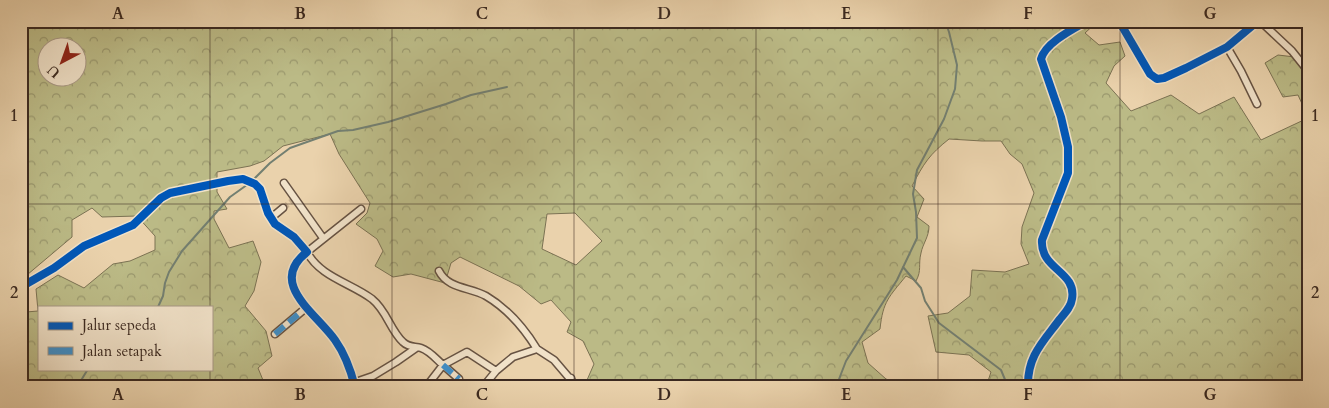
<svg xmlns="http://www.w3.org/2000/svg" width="1329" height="408" viewBox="0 0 1329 408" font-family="Cardo,serif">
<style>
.forest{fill:url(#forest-crowns);stroke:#7b7253;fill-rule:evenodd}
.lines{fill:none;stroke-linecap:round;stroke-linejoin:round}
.stream{stroke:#737f71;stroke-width:2}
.minor-tunnel{stroke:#c7b090;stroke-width:6;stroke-dasharray:6 3;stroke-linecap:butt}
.minor-casing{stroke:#675343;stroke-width:9}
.minor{stroke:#f1e2c9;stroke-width:6}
.quiet{stroke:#3e8fca;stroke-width:6;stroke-dasharray:12 6;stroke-linecap:butt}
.cycleway-casing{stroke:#f1e2c9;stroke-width:11}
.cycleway{stroke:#0057b8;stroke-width:8}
.grid{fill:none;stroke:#3b2920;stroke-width:1;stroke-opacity:0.55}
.neatline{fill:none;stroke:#3b2920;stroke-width:2}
.grid-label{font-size:16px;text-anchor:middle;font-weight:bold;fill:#3b2920}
</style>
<defs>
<pattern id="forest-crowns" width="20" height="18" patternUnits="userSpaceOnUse" patternTransform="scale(1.25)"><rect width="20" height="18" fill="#bbba86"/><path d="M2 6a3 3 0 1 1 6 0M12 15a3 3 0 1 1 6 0" fill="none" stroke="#99976d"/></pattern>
</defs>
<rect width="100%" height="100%" fill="#ead2ac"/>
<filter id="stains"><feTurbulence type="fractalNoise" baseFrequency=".004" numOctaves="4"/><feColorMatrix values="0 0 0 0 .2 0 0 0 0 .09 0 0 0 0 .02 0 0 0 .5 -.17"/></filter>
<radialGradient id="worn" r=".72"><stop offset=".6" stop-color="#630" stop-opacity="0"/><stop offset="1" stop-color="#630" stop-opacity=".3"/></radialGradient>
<path class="forest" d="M 21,21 L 1098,21 L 1085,33 L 1099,45 L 1120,42 L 1125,56 L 1114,66 L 1106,83 L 1131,111 L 1171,95 L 1199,114 L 1234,97 L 1261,140 L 1308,118 L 1308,387 L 986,387 L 991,372 L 969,355 L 936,352 L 928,316 L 948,313 L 970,296 L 972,270 L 1005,272 L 1029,264 L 1021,244 L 1022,227 L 1034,193 L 1022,164 L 1010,154 L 1001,141 L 982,141 L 949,139 C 929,155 924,163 912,186 L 924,199 L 917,217 L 929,226 C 929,237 923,243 921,253 C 918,265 922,270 916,281 L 906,276 C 889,297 883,301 880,329 L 862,342 L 868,363 L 886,379 L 905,387 L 584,387 L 594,364 L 583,341 L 567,332 L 571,322 L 551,300 L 541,304 L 519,286 L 460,257 L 451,263 L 445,283 L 411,274 L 393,277 L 375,266 L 383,251 L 377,239 L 356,224 L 367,213 L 370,203 L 339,154 L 330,134 L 283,146 L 264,161 L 250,166 L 217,172 L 217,192 L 227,209 L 214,211 L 214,219 L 229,248 L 253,241 L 261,262 L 254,291 L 245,306 L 266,331 L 272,356 L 258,368 L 265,385 L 280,382 L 283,387 L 21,387 L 21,310 L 26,312 L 38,311 L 36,289 L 58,275 L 84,288 L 113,264 L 130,261 L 155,250 L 155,236 L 137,216 L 102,217 L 92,208 L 72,220 L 72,237 L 21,280 L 23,246 L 21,245 ZM 48,48 L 78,48 L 78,78 L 48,78 ZM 575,213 L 602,241 L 576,265 L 542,249 L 547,214 ZM 39,307 L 211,307 L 211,369 L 39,369 Z
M 1278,55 L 1303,58 L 1308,63 L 1308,117 L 1298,95 L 1283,97 L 1265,63 Z"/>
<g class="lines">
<path class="stream" d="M 903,267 L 921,288 L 925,301 L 939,323 L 1001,370 L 1006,382 L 1011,387
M 158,307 L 163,296 L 165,283 L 169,272 L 182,251 L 230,197 L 251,182 L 270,163 L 290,148 L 338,131 L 353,130 L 388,122 L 446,104 L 471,95 L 507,87
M 77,387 L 88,369
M 836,387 L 846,361 L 897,280 L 917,238 L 916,212 L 913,194 L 917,170 L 944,119 L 955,89 L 957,65 L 949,32 L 945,21"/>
<path class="minor-tunnel" d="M 283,208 L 292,201"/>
<g class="minor-casing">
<path id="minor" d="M 1119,21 L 1150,74 L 1157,79 L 1164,78 L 1186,68 L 1227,47 L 1258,21
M 1260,21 L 1292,51 L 1308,71
M 1227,47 L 1241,71 L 1257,104
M 284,183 L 323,238
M 361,209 L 307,252 C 320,277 351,283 372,299 C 387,311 390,330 403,342 C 409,348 415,346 421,348 C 430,351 436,359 443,365 L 467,352 L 496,371 L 513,357 L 537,349 L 554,360 L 577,387
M 271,218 L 283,208
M 439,271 C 448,289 470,287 486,296 C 508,309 524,328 537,349
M 21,287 L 54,268 L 84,246 L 133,225 L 161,198 L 170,193 L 228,181 L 243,179 L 255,184 L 260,189 L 268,213 L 275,224 L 294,237 L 307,252 C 267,283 316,313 335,340 C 345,354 351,371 355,387
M 275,334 L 307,307
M 341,387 L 373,376 L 396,362 L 416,348
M 426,387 L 443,365 L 459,379
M 483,387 L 496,371
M 563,387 L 571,378
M 1028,387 C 1027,356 1043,342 1060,319 C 1065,313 1071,307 1072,299 C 1077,271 1040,270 1042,240 L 1068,173 L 1068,147 L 1061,117 L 1041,59 C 1045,43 1073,29 1087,21"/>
</g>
<use href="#minor" class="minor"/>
<path class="quiet" d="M 275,334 L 307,307
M 443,365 L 459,379"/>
<g class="cycleway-casing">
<path id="cycleway" d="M 1119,21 L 1150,74 L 1157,79 L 1164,78 L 1186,68 L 1227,47 L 1258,21
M 21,287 L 54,268 L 84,246 L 133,225 L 161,198 L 170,193 L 228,181 L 243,179 L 255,184 L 260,189 L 268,213 L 275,224 L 294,237 L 307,252 C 267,283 316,313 335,340 C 345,354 351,371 355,387
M 1028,387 C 1027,356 1043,342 1060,319 C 1065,313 1071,307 1072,299 C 1077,271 1040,270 1042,240 L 1068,173 L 1068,147 L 1061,117 L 1041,59 C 1045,43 1073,29 1087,21"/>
</g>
<use href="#cycleway" class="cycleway"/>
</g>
<path class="grid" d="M 210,21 L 210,307M 392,21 L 392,387M 574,21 L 574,387M 756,21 L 756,387M 938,21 L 938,387M 1120,21 L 1120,387M 21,204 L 1308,204M 210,369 L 210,387"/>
<rect width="1329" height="408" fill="none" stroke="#ead2ac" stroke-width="55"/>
<rect x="38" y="306" width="175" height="65" fill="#f1e2c9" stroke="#a89885"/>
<rect x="48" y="322" width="25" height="8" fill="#0057b8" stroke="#a89885"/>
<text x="82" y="330" font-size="15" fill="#3b2920">Jalur sepeda</text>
<rect x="48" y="347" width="25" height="8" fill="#3e8fca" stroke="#a89885"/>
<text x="82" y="356" font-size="15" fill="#3b2920">Jalan setapak</text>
<g transform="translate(62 62) rotate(221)"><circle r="24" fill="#f1e2c9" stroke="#a89885"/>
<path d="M0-4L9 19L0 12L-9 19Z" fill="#8f2418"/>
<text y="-8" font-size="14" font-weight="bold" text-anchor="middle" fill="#3b2920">U</text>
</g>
<rect x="28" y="28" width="1274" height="352" class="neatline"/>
<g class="grid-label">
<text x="118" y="19">A</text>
<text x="300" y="19">B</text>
<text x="482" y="19">C</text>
<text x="664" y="19">D</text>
<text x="846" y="19">E</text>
<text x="1028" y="19">F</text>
<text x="1210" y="19">G</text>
<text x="14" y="121">1</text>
<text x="1315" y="121">1</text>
<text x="14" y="298">2</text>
<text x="1315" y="298">2</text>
<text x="118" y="400">A</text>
<text x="300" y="400">B</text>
<text x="482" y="400">C</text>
<text x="664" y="400">D</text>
<text x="846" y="400">E</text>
<text x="1028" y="400">F</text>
<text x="1210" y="400">G</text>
</g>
<rect width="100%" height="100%" filter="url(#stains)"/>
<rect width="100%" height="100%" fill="url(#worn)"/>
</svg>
